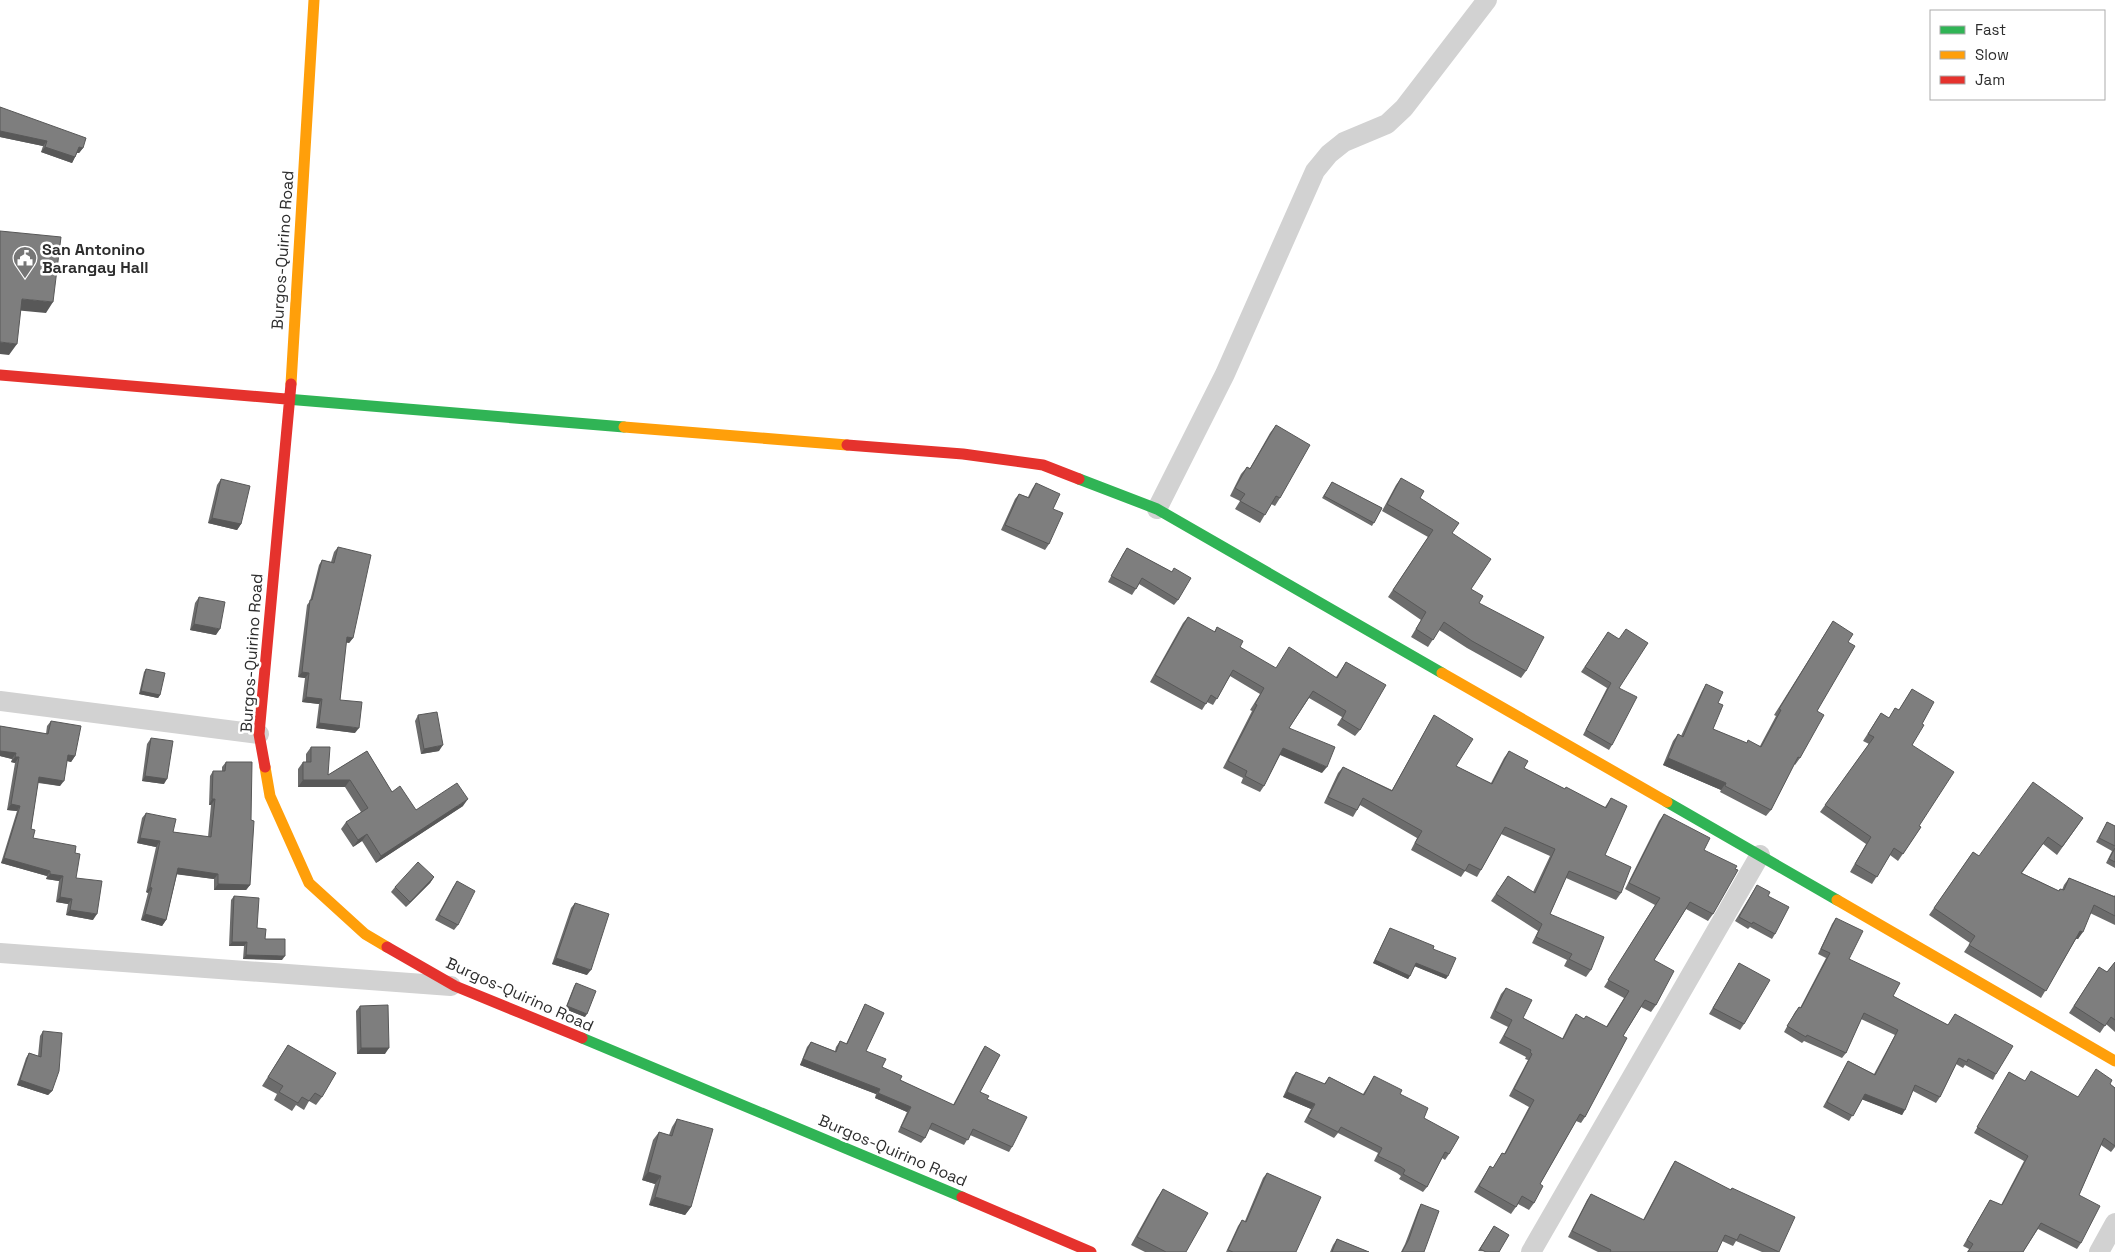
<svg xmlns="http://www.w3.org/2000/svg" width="2115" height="1252" viewBox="0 0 2115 1252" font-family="'Space Grotesk',sans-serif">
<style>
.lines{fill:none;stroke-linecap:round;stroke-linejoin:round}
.street{stroke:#d2d2d2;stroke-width:20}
.fast{stroke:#30b455;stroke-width:11}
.slow{stroke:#ff9f0a;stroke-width:11}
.jam{stroke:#e5322d;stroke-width:11}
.wall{fill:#6c6c6c}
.shaded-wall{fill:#585858}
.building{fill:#7e7e7e;stroke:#585858}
.labels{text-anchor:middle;stroke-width:5;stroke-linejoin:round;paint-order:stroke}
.poi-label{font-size:16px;font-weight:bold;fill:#2d2d2d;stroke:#fff;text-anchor:start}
.street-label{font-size:16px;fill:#2d2d2d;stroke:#fff}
</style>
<rect width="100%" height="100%" fill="#fff"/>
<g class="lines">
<path class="street" d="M 1157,509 L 1225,374 L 1315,171 L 1329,154 L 1344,142 L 1387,124 L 1404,108 L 1487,0
M 0,701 L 259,734
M 0,953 L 451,986
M 1531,1252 L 1760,855
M 2099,1252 L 2115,1223"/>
<path class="fast" d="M 286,399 L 624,427
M 1079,479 L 1157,509 L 1442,673
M 1667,802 L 1837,900
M 582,1038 L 962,1197"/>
<path class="slow" d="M 291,384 L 314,0
M 624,427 L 847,445
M 1442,673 L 1667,802
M 265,767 L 270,796 L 309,883 L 365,934 L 387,947
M 1837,900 L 2115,1061"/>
<path class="jam" d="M 0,375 L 286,399
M 847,445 L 963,454 L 1043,465 L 1079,479
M 265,767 L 259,734 L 291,384
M 387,947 L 455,986 L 582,1038
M 962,1197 L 1091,1252"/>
</g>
<path class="wall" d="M 0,107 L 83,148 L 79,153 L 77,153 L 72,163 L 41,152 L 43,146 L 0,137 Z
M 1276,425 L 1280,498 L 1275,506 L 1271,504 L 1260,523 L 1235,509 L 1240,501 L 1230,496 L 1241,474 L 1247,467 L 1250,468 L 1270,433 Z
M 1401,478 L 1452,533 L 1471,589 L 1479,603 L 1526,671 L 1521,678 L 1467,648 L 1439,630 L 1428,647 L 1411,637 L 1421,620 L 1388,597 L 1428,537 L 1382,511 L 1396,485 Z
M 221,479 L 241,524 L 237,530 L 208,523 L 217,485 Z
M 1332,482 L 1382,508 L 1372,526 L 1322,498 Z
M 1036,483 L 1053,509 L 1049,544 L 1045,550 L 1001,530 L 1015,499 L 1019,494 L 1028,497 L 1032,489 Z
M 338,547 L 353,638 L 349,643 L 346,642 L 340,700 L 355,733 L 316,728 L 319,704 L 302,702 L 305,678 L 298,677 L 307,605 L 310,601 L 319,565 L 322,560 L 331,562 L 334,552 Z
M 1127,548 L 1172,572 L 1178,600 L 1174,605 L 1139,584 L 1132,595 L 1108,582 L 1123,554 Z
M 199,597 L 216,635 L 190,630 L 195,603 Z
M 1188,617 L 1214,632 L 1217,627 L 1240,647 L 1275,668 L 1336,677 L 1346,662 L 1360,730 L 1355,736 L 1337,725 L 1342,717 L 1309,698 L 1289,728 L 1322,773 L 1280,755 L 1264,786 L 1260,792 L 1241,783 L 1243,778 L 1223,768 L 1252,711 L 1250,710 L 1260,694 L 1230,676 L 1213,705 L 1207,702 L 1202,710 L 1150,682 L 1183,623 Z
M 1833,621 L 1848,642 L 1817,711 L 1800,758 L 1795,765 L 1794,764 L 1771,810 L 1766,816 L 1720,792 L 1721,790 L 1663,765 L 1673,741 L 1678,734 L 1681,736 L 1702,691 L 1706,684 L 1718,703 L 1713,729 L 1746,743 L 1760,746 L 1776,716 L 1774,715 Z
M 1608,632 L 1619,688 L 1612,745 L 1609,750 L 1583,735 L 1607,688 L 1581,672 Z
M 146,669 L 160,695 L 158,698 L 139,694 L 144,672 Z
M 1912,689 L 1922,724 L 1912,745 L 1919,826 L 1921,827 L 1898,861 L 1890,855 L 1872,884 L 1850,872 L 1866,844 L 1820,812 L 1869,744 L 1863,741 L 1881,713 L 1889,718 L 1895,708 L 1899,710 Z
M 418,715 L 439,751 L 421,754 L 415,721 Z
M 1434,715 L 1456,766 L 1491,783 L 1504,758 L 1509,751 L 1524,768 L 1565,789 L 1605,807 L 1611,798 L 1605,855 L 1621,893 L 1616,900 L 1566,878 L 1550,914 L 1591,970 L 1586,977 L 1564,966 L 1567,960 L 1532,943 L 1538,931 L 1491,901 L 1508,876 L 1533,892 L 1550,856 L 1501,834 L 1481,870 L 1477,877 L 1465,871 L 1461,877 L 1411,850 L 1417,838 L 1360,805 L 1353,817 L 1324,803 L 1338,773 L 1343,767 L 1392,790 L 1430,722 Z
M 51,721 L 75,756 L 71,762 L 67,761 L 60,786 L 38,783 L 31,829 L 33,838 L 75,853 L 76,878 L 93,920 L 66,915 L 68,904 L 56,902 L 59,881 L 46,879 L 47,876 L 1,863 L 17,811 L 7,810 L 15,763 L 11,762 L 12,759 L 0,756 L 0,726 L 46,734 L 47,726 Z
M 151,738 L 164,784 L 142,781 L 147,744 Z
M 311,747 L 328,775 L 367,751 L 392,792 L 416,810 L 463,806 L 376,863 L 362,841 L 353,847 L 341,829 L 346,822 L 361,812 L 345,787 L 298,787 L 298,769 L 303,762 L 306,762 L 306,754 Z
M 226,762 L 251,820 L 250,885 L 246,890 L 214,890 L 214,879 L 177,874 L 166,920 L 162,926 L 141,920 L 148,893 L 146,892 L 156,847 L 137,843 L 142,818 L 146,813 L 173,832 L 208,837 L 211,805 L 209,805 L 210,776 L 213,771 L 222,771 L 222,767 Z
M 1664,814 L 1704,850 L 1713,914 L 1708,921 L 1686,909 L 1654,960 L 1656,1005 L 1651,1012 L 1641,1007 L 1623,1036 L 1585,1117 L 1581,1123 L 1576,1121 L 1540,1184 L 1534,1203 L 1529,1210 L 1518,1204 L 1511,1214 L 1474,1192 L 1490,1166 L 1493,1168 L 1502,1153 L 1504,1154 L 1529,1107 L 1509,1096 L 1528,1060 L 1525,1059 L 1526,1057 L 1499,1043 L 1508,1027 L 1490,1018 L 1501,994 L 1506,988 L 1523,1018 L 1562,1039 L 1571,1021 L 1576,1014 L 1584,1019 L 1606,1027 L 1624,998 L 1604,987 L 1655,905 L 1625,889 L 1659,821 Z
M 2083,818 L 2057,855 L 2043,844 L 2022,873 L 2059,891 L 2060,889 L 2062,890 L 2064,885 L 2069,878 L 2114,896 L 2115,895 L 2115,925 L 2090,913 L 2078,939 L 2076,939 L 2041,998 L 1964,952 L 1970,943 L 1929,915 L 1973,852 L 1979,856 Z
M 2107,822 L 2115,826 L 2115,868 L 2106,863 L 2112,851 L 2096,842 Z
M 434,877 L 430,883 L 406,907 L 391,892 L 395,887 Z
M 457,881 L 458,925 L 454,930 L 435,920 L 453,887 Z
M 1757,885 L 1768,896 L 1775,934 L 1772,939 L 1750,927 L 1748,929 L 1735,921 Z
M 234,896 L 257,928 L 282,960 L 243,959 L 244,946 L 229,946 L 231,900 Z
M 575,903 L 587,975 L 552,964 L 571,908 Z
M 1836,918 L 1849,959 L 1893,996 L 1948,1025 L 1955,1014 L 1996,1074 L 1993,1080 L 1965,1065 L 1963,1068 L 1956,1064 L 1940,1097 L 1936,1103 L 1913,1091 L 1902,1115 L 1862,1099 L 1849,1121 L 1823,1107 L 1845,1066 L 1848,1061 L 1874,1074 L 1895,1035 L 1861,1019 L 1846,1053 L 1842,1058 L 1804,1041 L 1802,1043 L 1784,1032 L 1795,1012 L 1799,1007 L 1800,1008 L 1826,958 L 1818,954 L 1832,924 Z
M 1390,928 L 1433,949 L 1446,979 L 1415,966 L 1408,979 L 1373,963 Z
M 2115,962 L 2115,1032 L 2106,1024 L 2100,1033 L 2069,1013 L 2099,967 L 2107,972 Z
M 1739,963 L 1744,1024 L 1740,1030 L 1709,1014 Z
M 576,983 L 585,1017 L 565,1009 L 574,986 Z
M 865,1004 L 866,1051 L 882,1067 L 900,1080 L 953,1105 L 981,1052 L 985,1046 L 980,1092 L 987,1099 L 1012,1147 L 1009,1152 L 970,1135 L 964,1145 L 929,1129 L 925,1138 L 921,1143 L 898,1132 L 907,1112 L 875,1098 L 876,1094 L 800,1065 L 807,1047 L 811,1042 L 835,1051 L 836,1047 L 840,1041 L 846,1044 L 862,1010 Z
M 360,1006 L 385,1054 L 357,1054 L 356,1011 Z
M 43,1031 L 52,1091 L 48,1095 L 17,1085 L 26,1058 L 29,1053 L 38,1056 L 40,1036 Z
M 288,1045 L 322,1097 L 316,1105 L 309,1101 L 304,1110 L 296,1105 L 292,1111 L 274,1100 L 277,1094 L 262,1086 Z
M 1296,1072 L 1324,1084 L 1329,1077 L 1363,1094 L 1374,1076 L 1400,1094 L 1424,1118 L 1449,1154 L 1445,1160 L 1442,1158 L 1427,1187 L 1423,1192 L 1399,1179 L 1401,1176 L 1397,1173 L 1374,1161 L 1378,1153 L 1338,1133 L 1334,1138 L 1304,1122 L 1311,1109 L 1283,1097 L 1292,1077 Z
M 2009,1072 L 2024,1081 L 2078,1097 L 2110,1084 L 2115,1088 L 2115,1147 L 2111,1152 L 2101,1145 L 2079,1195 L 2081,1243 L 2077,1249 L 2038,1229 L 2023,1252 L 1967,1252 L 1969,1249 L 1963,1246 L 1990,1200 L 2001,1205 L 2024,1161 L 1974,1133 Z
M 677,1119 L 691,1207 L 685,1215 L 649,1205 L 655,1184 L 642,1180 L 653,1140 L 659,1132 L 669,1135 L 672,1127 Z
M 1675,1161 L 1730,1190 L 1732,1188 L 1779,1252 L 1762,1252 L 1736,1241 L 1733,1246 L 1722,1241 L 1717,1252 L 1598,1252 L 1568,1237 L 1587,1200 L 1591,1194 L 1643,1220 L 1671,1167 Z
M 1267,1173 L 1296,1252 L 1226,1252 L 1238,1226 L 1242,1220 L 1245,1221 L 1263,1178 Z
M 1163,1189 L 1186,1252 L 1145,1252 L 1131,1245 L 1157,1198 Z
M 1421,1204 L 1424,1252 L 1401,1252 L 1405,1244 L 1418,1210 Z
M 1494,1226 L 1499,1252 L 1478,1251 Z
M 1337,1239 L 1369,1252 L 1330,1252 L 1333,1245 Z"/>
<path class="shaded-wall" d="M 0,131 L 47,141 L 43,146 L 0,137 Z
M 45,147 L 75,157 L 72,163 L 41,152 Z
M 79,147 L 83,148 L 79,153 L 75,153 Z
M 22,299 L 53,302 L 46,313 L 14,310 Z
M 0,342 L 17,344 L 9,355 L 0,354 Z
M 212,518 L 241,524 L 237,530 L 208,523 Z
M 194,624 L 220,629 L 216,635 L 190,630 Z
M 347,637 L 353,638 L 349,643 L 344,642 Z
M 302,672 L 309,673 L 305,678 L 298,677 Z
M 141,691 L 160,695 L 158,698 L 139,694 Z
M 306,697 L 322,699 L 319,704 L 302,702 Z
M 319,723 L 359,728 L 355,733 L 316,728 Z
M 443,745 L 439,751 L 421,754 L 424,749 Z
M 1283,748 L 1327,767 L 1322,773 L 1279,754 Z
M 0,751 L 16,753 L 12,759 L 0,756 Z
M 68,755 L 75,756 L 71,762 L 64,760 Z
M 15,757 L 19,757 L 15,763 L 11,762 Z
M 1668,758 L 1726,783 L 1721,790 L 1663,765 Z
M 145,776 L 167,779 L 164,784 L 142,781 Z
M 39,777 L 64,781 L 60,786 L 36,782 Z
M 303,780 L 350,780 L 345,787 L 298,787 Z
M 212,799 L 215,799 L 211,805 L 209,805 Z
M 468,799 L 463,806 L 376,863 L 381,856 Z
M 11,804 L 20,806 L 17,811 L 7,810 Z
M 367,834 L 362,841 L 353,847 L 358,840 Z
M 140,838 L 160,841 L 156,847 L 137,843 Z
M 4,858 L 50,871 L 47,876 L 1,863 Z
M 178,868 L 218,874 L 214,879 L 174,874 Z
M 50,874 L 63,876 L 59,881 L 46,879 Z
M 434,877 L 430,883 L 406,907 L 410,902 Z
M 218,884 L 250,885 L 246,890 L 214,890 Z
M 150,887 L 152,888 L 148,893 L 146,892 Z
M 60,897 L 72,899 L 68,904 L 56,902 Z
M 70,910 L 97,914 L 93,920 L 66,915 Z
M 145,914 L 166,920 L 162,926 L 141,920 Z
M 2080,931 L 2083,932 L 2078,939 L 2075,938 Z
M 232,942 L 247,942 L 244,946 L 229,946 Z
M 246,955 L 285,956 L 282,960 L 243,959 Z
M 556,958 L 591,970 L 587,975 L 552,964 Z
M 1375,960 L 1410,976 L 1408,979 L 1373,963 Z
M 1416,963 L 1448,976 L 1446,979 L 1414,966 Z
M 567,1006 L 587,1014 L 585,1017 L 565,1009 Z
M 361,1048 L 389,1048 L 385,1054 L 357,1054 Z
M 803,1059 L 880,1089 L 876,1094 L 800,1065 Z
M 20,1080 L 52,1091 L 48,1095 L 17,1085 Z
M 1287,1092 L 1315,1104 L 1311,1109 L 1283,1097 Z
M 878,1093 L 911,1107 L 907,1112 L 875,1098 Z
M 1865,1094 L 1905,1110 L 1902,1115 L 1861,1099 Z
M 648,1172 L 661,1176 L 655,1184 L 642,1180 Z
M 655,1197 L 691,1207 L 685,1215 L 649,1205 Z"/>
<path class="building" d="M 0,107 L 86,138 L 83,148 L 79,147 L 75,157 L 45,147 L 47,141 L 0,131 Z
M 0,231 L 61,237 L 53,302 L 22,299 L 17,344 L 0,342 Z
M 1276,425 L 1310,445 L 1280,498 L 1276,496 L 1265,515 L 1240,501 L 1245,494 L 1235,488 L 1247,467 L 1250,469 Z
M 1401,478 L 1424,491 L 1420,498 L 1459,523 L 1452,533 L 1491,559 L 1471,589 L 1483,596 L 1479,603 L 1544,637 L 1526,671 L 1472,641 L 1444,622 L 1433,640 L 1416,629 L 1426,612 L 1393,590 L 1433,530 L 1387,504 Z
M 221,479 L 250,486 L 241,524 L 212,518 Z
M 1332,482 L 1382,508 L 1374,523 L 1324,496 Z
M 1036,483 L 1060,494 L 1053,509 L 1063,513 L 1049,544 L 1005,525 L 1019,494 L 1029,498 Z
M 338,547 L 371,555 L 353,638 L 347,637 L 340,700 L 362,702 L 359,728 L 319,723 L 322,699 L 306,697 L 309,673 L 302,672 L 310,600 L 312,600 L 322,560 L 334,563 Z
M 1127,548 L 1172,572 L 1174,568 L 1191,578 L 1178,600 L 1142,578 L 1136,589 L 1111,576 Z
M 199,597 L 225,602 L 220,629 L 194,624 Z
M 1188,617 L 1215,632 L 1217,627 L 1243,641 L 1240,647 L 1276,668 L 1289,647 L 1337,678 L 1346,662 L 1386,685 L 1360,730 L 1342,719 L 1346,711 L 1313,691 L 1289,728 L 1335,747 L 1327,767 L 1283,748 L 1264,786 L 1245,776 L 1247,771 L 1228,761 L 1257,705 L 1255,704 L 1264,688 L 1233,670 L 1217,699 L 1211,695 L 1206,704 L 1155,675 Z
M 1833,621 L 1853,634 L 1848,642 L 1855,646 L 1817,711 L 1824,715 L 1800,758 L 1798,757 L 1771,810 L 1725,786 L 1726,783 L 1668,758 L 1678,734 L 1683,737 L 1706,684 L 1723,692 L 1718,703 L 1723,705 L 1713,729 L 1747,743 L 1748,740 L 1761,747 L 1781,710 L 1779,709 Z
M 1626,629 L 1648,643 L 1619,688 L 1637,697 L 1612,745 L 1586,730 L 1611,683 L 1585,667 L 1608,632 L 1619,639 Z
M 146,669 L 165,673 L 160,695 L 141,691 Z
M 1912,689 L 1934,702 L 1922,724 L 1924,725 L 1912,745 L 1954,772 L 1919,826 L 1921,827 L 1903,854 L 1894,848 L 1877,877 L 1855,864 L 1871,837 L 1825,805 L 1874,737 L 1868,734 L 1881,713 L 1889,718 L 1895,708 L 1899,710 Z
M 437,712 L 443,745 L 424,749 L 418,715 Z
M 1434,715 L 1473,739 L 1456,766 L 1492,784 L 1509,751 L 1528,761 L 1524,768 L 1565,789 L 1566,787 L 1606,808 L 1611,798 L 1627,806 L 1605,855 L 1631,867 L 1621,893 L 1569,871 L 1550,914 L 1604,937 L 1591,970 L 1569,959 L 1572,954 L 1536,937 L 1542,924 L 1496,894 L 1508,876 L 1535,893 L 1555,849 L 1505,827 L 1481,870 L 1469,864 L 1465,871 L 1415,843 L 1422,831 L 1363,798 L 1357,810 L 1328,797 L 1343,767 L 1392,791 Z
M 51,721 L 81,726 L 75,756 L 68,755 L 64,781 L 39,777 L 31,829 L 35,830 L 33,838 L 76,846 L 75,853 L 80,854 L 76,878 L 102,881 L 97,914 L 70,910 L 72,899 L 60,897 L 63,876 L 50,874 L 50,871 L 4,858 L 20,806 L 11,804 L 19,757 L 15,757 L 16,753 L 0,751 L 0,726 L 48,734 Z
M 151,738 L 173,741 L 167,779 L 145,776 Z
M 311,747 L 330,747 L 328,775 L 367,751 L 392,792 L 400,786 L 416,810 L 457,783 L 468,799 L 381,856 L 367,834 L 358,840 L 346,822 L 368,808 L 350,780 L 303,780 L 303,762 L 311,762 Z
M 226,762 L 252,762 L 251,820 L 254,821 L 250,885 L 218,884 L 218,874 L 178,868 L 166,920 L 145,914 L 152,888 L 150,887 L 160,841 L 140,838 L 146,813 L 176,819 L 173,832 L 211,837 L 215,799 L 212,799 L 213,771 L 225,771 Z
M 2033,782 L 2083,818 L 2062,847 L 2048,837 L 2021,873 L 2059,891 L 2060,889 L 2064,890 L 2069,878 L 2115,897 L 2115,916 L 2094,905 L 2083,932 L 2080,931 L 2046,991 L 1969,945 L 1975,936 L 1934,908 L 1973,852 L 1979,856 Z
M 1664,814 L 1710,838 L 1704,850 L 1737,866 L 1735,869 L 1738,870 L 1713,914 L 1690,902 L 1654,960 L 1674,971 L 1656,1005 L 1645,1000 L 1623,1036 L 1627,1038 L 1585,1117 L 1580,1114 L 1540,1184 L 1543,1186 L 1534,1203 L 1522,1196 L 1516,1207 L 1479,1186 L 1490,1166 L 1493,1168 L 1502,1153 L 1505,1154 L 1534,1100 L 1514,1089 L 1532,1054 L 1530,1052 L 1531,1050 L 1504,1036 L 1512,1020 L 1495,1011 L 1506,988 L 1532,1000 L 1523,1018 L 1563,1039 L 1576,1014 L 1584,1019 L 1586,1016 L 1607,1027 L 1629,991 L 1608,980 L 1660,898 L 1629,883 Z
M 2107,822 L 2115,826 L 2115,846 L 2099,838 Z
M 2115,848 L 2115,862 L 2109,859 Z
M 418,862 L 434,877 L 410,902 L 395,887 Z
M 457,881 L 475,891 L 458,925 L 439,915 Z
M 1757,885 L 1770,892 L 1768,896 L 1789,907 L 1775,934 L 1753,922 L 1752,924 L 1739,917 Z
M 234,896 L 259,898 L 257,928 L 266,929 L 265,939 L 285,939 L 285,956 L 246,955 L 247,942 L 232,942 Z
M 575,903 L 609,914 L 591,970 L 556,958 Z
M 1836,918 L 1863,931 L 1849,959 L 1900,983 L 1893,996 L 1948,1025 L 1955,1014 L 2013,1046 L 1996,1074 L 1968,1059 L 1967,1062 L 1959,1058 L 1940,1097 L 1915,1085 L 1905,1110 L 1865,1094 L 1853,1116 L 1827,1102 L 1848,1061 L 1875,1075 L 1898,1030 L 1864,1013 L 1846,1053 L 1807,1035 L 1806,1037 L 1787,1026 L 1799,1007 L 1801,1008 L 1830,953 L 1821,949 Z
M 1390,928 L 1434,946 L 1433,949 L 1456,958 L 1448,976 L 1416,963 L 1410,976 L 1375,960 Z
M 2115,962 L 2115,1020 L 2111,1017 L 2105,1026 L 2074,1006 L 2099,967 L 2107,972 Z
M 1739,963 L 1770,980 L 1744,1024 L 1713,1008 Z
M 576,983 L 596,991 L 587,1014 L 567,1006 Z
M 865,1004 L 884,1013 L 866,1051 L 886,1059 L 882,1067 L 902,1076 L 900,1080 L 954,1105 L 985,1046 L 1000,1055 L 980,1092 L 989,1096 L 987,1099 L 1027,1117 L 1012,1147 L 973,1129 L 968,1140 L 932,1123 L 925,1138 L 901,1127 L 911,1107 L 878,1093 L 880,1089 L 803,1059 L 811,1042 L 836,1052 L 840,1041 L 847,1044 Z
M 388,1005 L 389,1048 L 361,1048 L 360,1006 Z
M 43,1031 L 62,1033 L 59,1071 L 52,1091 L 20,1080 L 29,1053 L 41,1057 Z
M 288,1045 L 336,1073 L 322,1097 L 315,1093 L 309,1101 L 302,1097 L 298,1103 L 279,1092 L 283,1086 L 268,1077 Z
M 2096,1069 L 2112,1080 L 2110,1084 L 2115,1088 L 2115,1146 L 2104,1138 L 2079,1195 L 2100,1206 L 2081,1243 L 2041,1223 L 2023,1252 L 1968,1252 L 1973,1244 L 1967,1240 L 1990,1200 L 2002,1205 L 2028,1156 L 1977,1127 L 2009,1072 L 2025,1081 L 2031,1071 L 2078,1097 Z
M 1296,1072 L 1325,1084 L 1329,1077 L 1364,1095 L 1374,1076 L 1402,1090 L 1400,1094 L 1428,1108 L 1424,1118 L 1459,1137 L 1449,1154 L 1445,1152 L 1427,1187 L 1403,1174 L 1405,1170 L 1401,1167 L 1378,1156 L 1382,1148 L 1341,1127 L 1338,1132 L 1308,1117 L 1315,1104 L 1287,1092 Z
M 677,1119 L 713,1129 L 691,1207 L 655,1197 L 661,1176 L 648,1172 L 659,1132 L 672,1136 Z
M 1675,1161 L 1731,1190 L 1732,1188 L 1795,1217 L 1779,1252 L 1740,1234 L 1737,1240 L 1725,1235 L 1717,1252 L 1610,1252 L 1611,1250 L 1572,1231 L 1591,1194 L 1644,1220 Z
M 1267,1173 L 1321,1197 L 1296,1252 L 1233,1252 L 1228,1250 L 1242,1220 L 1246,1222 Z
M 1163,1189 L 1208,1213 L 1186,1252 L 1166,1252 L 1137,1237 Z
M 1421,1204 L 1439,1211 L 1424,1252 L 1402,1252 L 1409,1239 Z
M 1494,1226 L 1509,1235 L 1499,1252 L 1486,1252 L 1480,1249 Z
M 1337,1239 L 1369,1252 L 1332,1252 Z"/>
<defs>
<g id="civic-pin" transform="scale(1.25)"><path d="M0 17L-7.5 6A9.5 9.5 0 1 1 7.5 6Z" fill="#767676" stroke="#fff"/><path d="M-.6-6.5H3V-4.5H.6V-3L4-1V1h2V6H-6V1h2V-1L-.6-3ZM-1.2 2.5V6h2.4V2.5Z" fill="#fff"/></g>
</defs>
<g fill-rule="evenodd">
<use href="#civic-pin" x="25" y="258"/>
</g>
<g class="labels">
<g class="poi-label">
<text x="42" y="255">San Antonino<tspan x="42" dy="18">Barangay Hall</tspan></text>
</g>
<g class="street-label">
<text transform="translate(282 250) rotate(-86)" y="6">Burgos-Quirino Road</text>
<text transform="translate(251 653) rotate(-86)" y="6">Burgos-Quirino Road</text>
<text transform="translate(520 994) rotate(24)" y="6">Burgos-Quirino Road</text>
<text transform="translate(893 1150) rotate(23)" y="6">Burgos-Quirino Road</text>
</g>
</g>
<rect x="1930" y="10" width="175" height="90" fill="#ffffff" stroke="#ababab"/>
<rect x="1940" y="26" width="25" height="8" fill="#30b455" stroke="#ababab"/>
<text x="1975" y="35" font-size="15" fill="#2d2d2d">Fast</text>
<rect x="1940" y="51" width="25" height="8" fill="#ff9f0a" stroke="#ababab"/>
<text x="1975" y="60" font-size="15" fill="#2d2d2d">Slow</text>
<rect x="1940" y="76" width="25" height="8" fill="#e5322d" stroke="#ababab"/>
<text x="1975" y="85" font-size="15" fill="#2d2d2d">Jam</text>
</svg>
